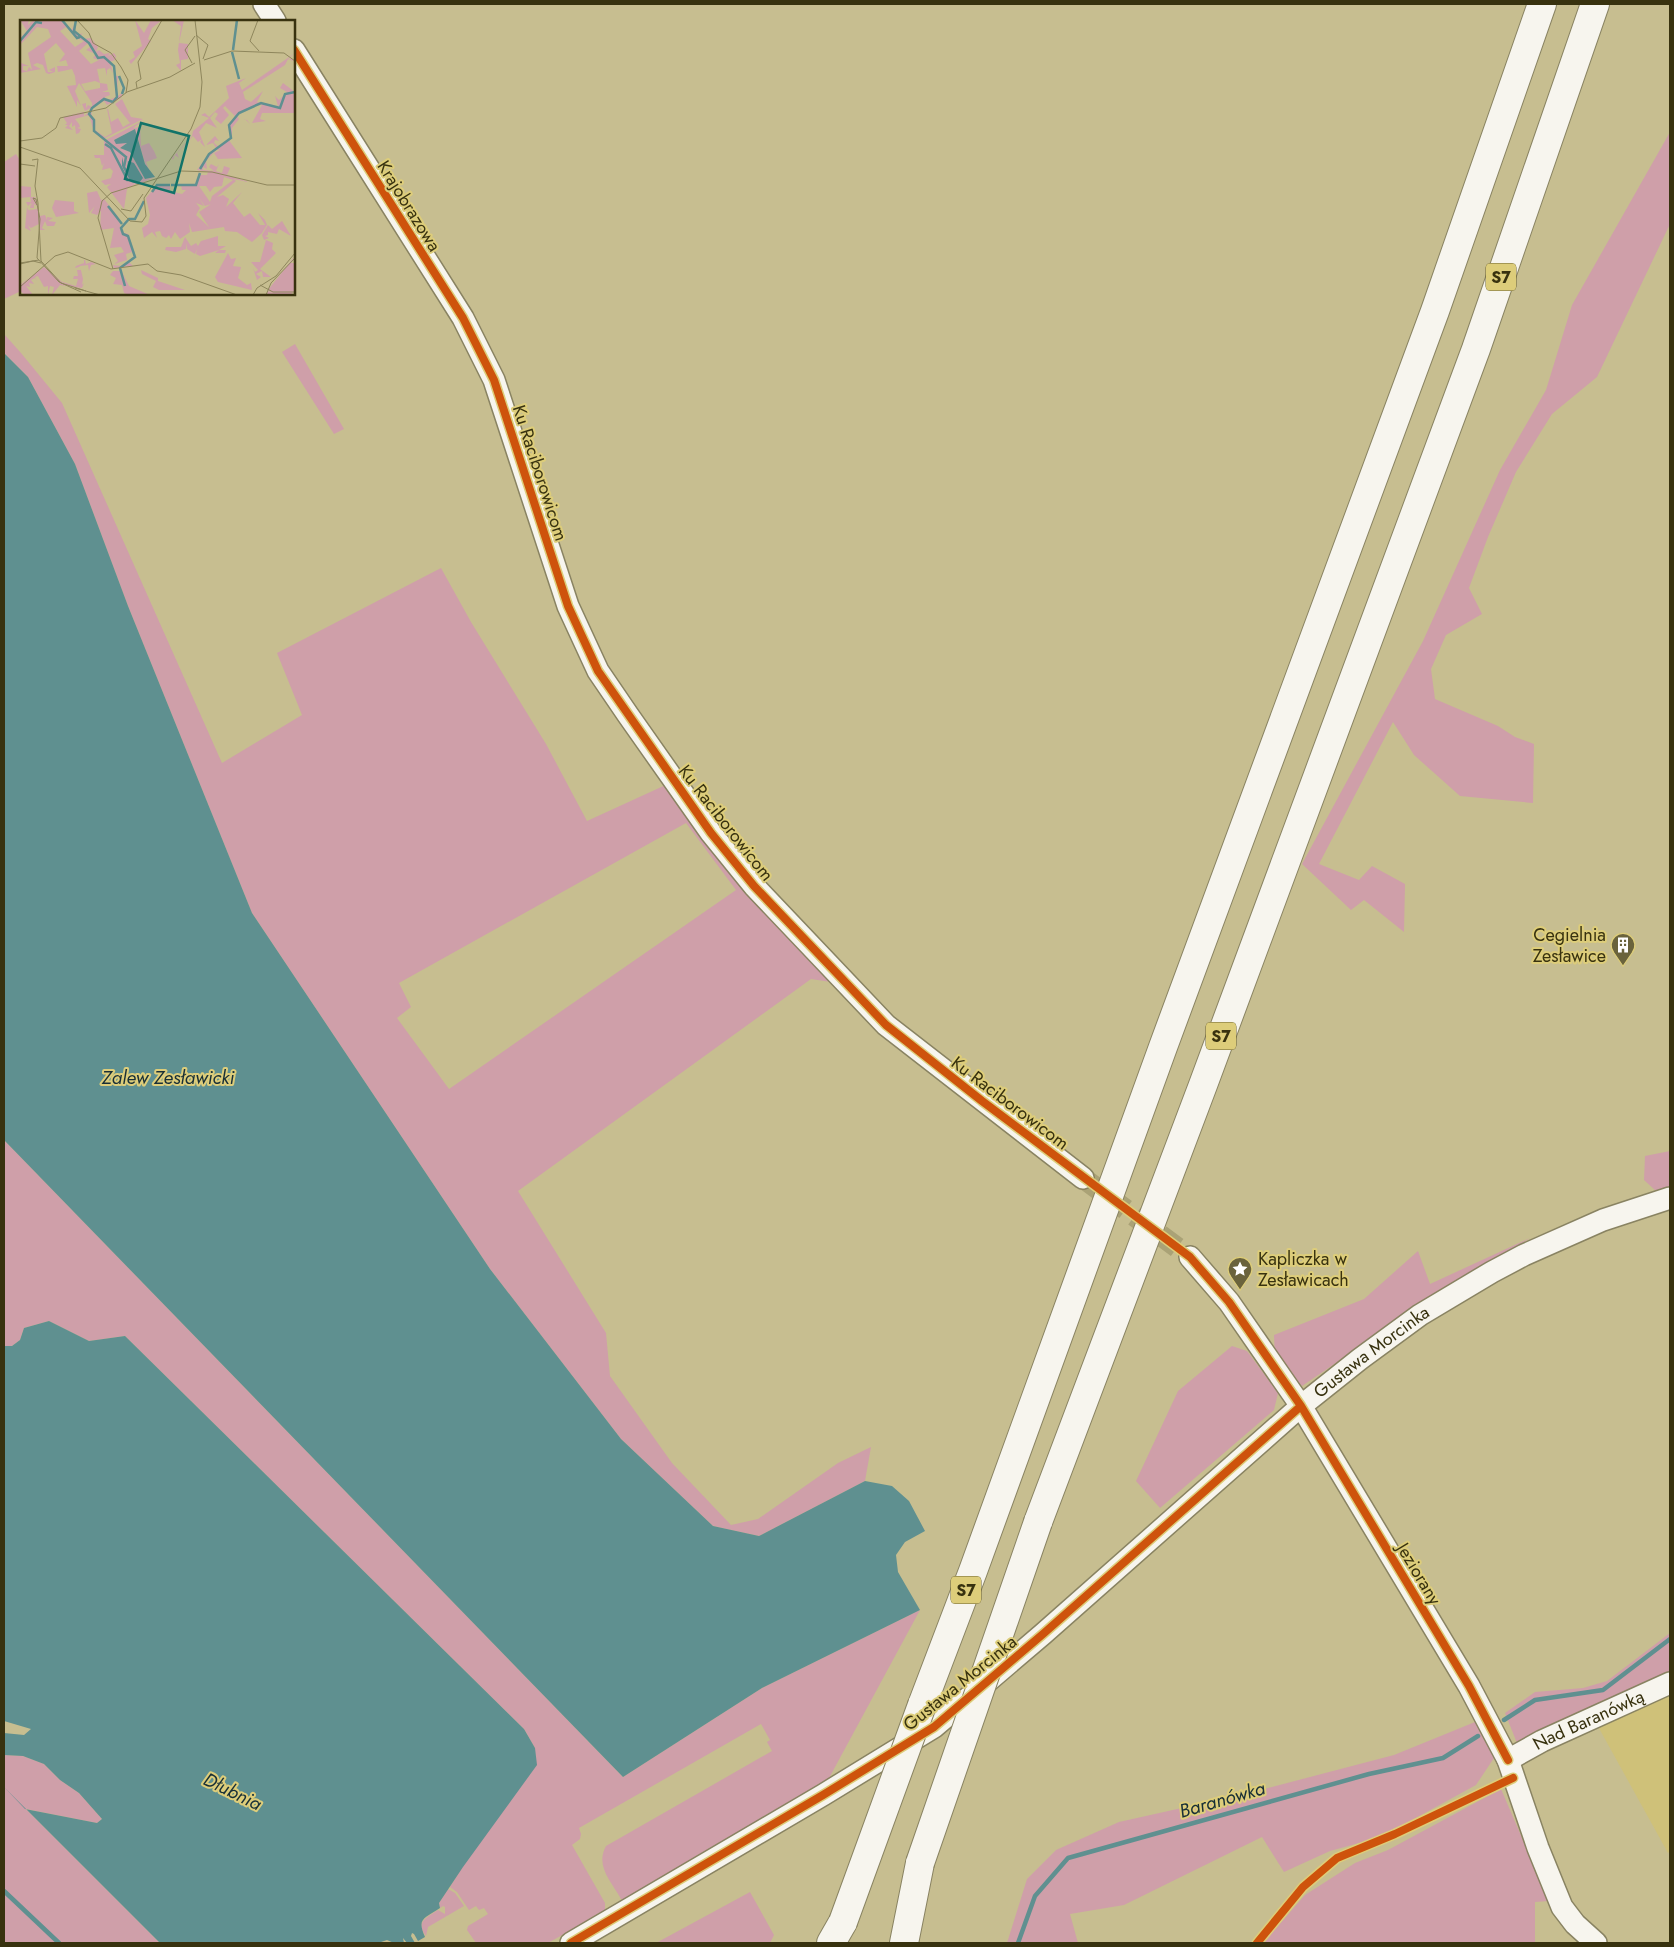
<svg xmlns="http://www.w3.org/2000/svg" width="1674" height="1947" viewBox="0 0 1674 1947" font-family="Jost,sans-serif">
<style>
.built{fill:#cfc179}
.green{fill:#cf9fa9;fill-rule:evenodd}
.water{fill:#5f9090}
.lines{fill:none;stroke-linecap:round;stroke-linejoin:round}
.stream{stroke:#5f9090;stroke-width:4.5}
.minor-tunnel{stroke:#aaa276;stroke-width:21;stroke-dasharray:21 11;stroke-linecap:butt}
.minor-casing{stroke:#898362;stroke-width:24}
.highway-casing{stroke:#898362;stroke-width:30}
.minor{stroke:#f7f5ee;stroke-width:21}
.highway{stroke:#f7f5ee;stroke-width:28}
.highway-bridge-casing{stroke:#898362;stroke-width:30;stroke-linecap:butt}
.highway-bridge{stroke:#f7f5ee;stroke-width:28}
.cycleway-casing{stroke:#ddcd7a;stroke-width:11}
.cycleway{stroke:#ce530c;stroke-width:8}
.labels{text-anchor:middle;stroke-width:4;stroke-linejoin:round;paint-order:stroke}
.shield{fill:#ddcd7a;stroke:#6a602f;stroke-width:1}
.shield-label{font-size:16px;font-weight:bold;fill:#38320f}
.street-label{font-size:18px;fill:#38320f;stroke:#ddcd7a}
.poi-label{font-size:18px;fill:#38320f;stroke:#ddcd7a;text-anchor:end}
.water-label{font-size:19px;font-style:italic;fill:#182f36;stroke:#ddcd7a}
.inset-river{fill:none;stroke:#5f9090;stroke-width:2.5}
.inset-road{fill:none;stroke:#8e865c;stroke-width:1}
.view{fill:#117369;fill-opacity:0.15;stroke:#117369;stroke-width:2.5}
.inset-edge{fill:none;stroke:#38320f;stroke-width:2.5}
</style>
<rect width="100%" height="100%" fill="#c7be90"/>
<path class="built" d="M 1670,1692 L 1670,1851 L 1668,1853 L 1595,1721 Z"/>
<path class="green" d="M 1670,132 L 1670,224 L 1597,377 L 1552,414 L 1516,472 L 1488,537 L 1469,588 L 1482,614 L 1446,635 L 1431,669 L 1435,699 L 1498,726 L 1515,737 L 1534,744 L 1533,803 L 1460,796 L 1414,755 L 1393,722 L 1319,864 L 1359,880 L 1372,866 L 1405,884 L 1404,932 L 1364,900 L 1351,910 L 1302,864 L 1423,641 L 1500,470 L 1546,390 L 1572,305 Z
M 16,154 L 21,162 L 21,291 L 4,299 L 4,162 Z
M 4,334 L 21,353 L 62,403 L 222,763 L 302,715 L 277,653 L 441,568 L 471,622 L 546,744 L 587,821 L 670,783 L 837,983 L 811,979 L 518,1191 L 606,1333 L 610,1376 L 672,1463 L 731,1525 L 758,1519 L 838,1463 L 871,1447 L 865,1481 L 759,1536 L 713,1526 L 621,1439 L 490,1269 L 252,913 L 128,606 L 75,464 L 28,377 L 4,353 ZM 686,823 L 736,890 L 449,1089 L 397,1018 L 411,1007 L 399,983 Z
M 295,344 L 344,429 L 334,434 L 282,352 Z
M 4,1140 L 623,1777 L 762,1688 L 920,1610 L 828,1780 L 626,1900 L 621,1899 C 611,1881 595,1866 606,1846 L 772,1751 L 767,1742 L 770,1740 L 761,1724 L 579,1828 L 581,1834 L 580,1839 L 572,1845 L 605,1903 L 605,1911 L 548,1943 L 476,1943 L 467,1930 L 468,1926 L 488,1914 L 484,1908 L 479,1910 L 476,1906 L 469,1910 L 457,1892 L 450,1887 L 535,1748 L 524,1729 L 125,1336 L 89,1341 L 49,1321 L 24,1328 L 20,1340 L 12,1346 L 4,1346 Z
M 1670,1151 L 1670,1187 L 1656,1191 L 1644,1180 L 1645,1156 Z
M 1530,1238 L 1433,1297 L 1302,1386 L 1275,1359 L 1274,1335 L 1364,1299 L 1418,1251 L 1430,1284 Z
M 1232,1346 L 1247,1351 L 1278,1393 L 1274,1410 L 1160,1508 L 1136,1481 L 1178,1391 Z
M 1670,1633 L 1670,1675 L 1517,1743 L 1505,1713 L 1535,1692 L 1583,1688 L 1607,1681 Z
M 1475,1722 L 1494,1758 L 1476,1785 L 1381,1837 L 1330,1851 L 1284,1872 L 1262,1837 L 1124,1905 L 1070,1914 L 1078,1943 L 1007,1943 L 1027,1879 L 1056,1850 L 1119,1822 L 1249,1793 L 1394,1755 Z
M 4,1755 L 23,1756 L 44,1764 L 60,1780 L 79,1793 L 102,1819 L 97,1823 L 26,1809 L 160,1943 L 4,1943 Z
M 1501,1789 L 1549,1901 L 1535,1902 L 1535,1943 L 1263,1943 L 1305,1895 L 1355,1863 L 1388,1850 Z
M 448,1889 L 455,1893 L 464,1906 L 428,1927 L 426,1936 C 415,1922 426,1918 438,1910 L 445,1914 L 445,1907 L 443,1906 L 440,1908 L 439,1903 Z
M 750,1892 L 774,1935 L 770,1943 L 656,1943 Z"/>
<path class="water" d="M 4,353 L 28,377 L 75,464 L 128,606 L 252,913 L 490,1269 L 621,1439 L 713,1526 L 759,1536 L 865,1481 L 892,1486 L 909,1501 L 925,1531 L 905,1542 L 896,1555 L 898,1572 L 920,1610 L 762,1688 L 623,1777 L 4,1140 Z
M 49,1321 L 89,1341 L 125,1336 L 524,1729 L 535,1748 L 537,1765 L 463,1867 L 439,1903 L 440,1908 C 423,1919 417,1919 425,1937 L 418,1941 L 414,1934 L 412,1933 L 411,1936 L 415,1943 L 407,1943 L 403,1938 L 404,1943 L 394,1943 L 387,1940 L 378,1943 L 160,1943 L 4,1787 L 25,1809 L 97,1823 L 102,1819 L 79,1793 L 60,1780 L 44,1764 L 23,1756 L 4,1755 L 4,1733 L 24,1735 L 31,1729 L 4,1721 L 4,1346 L 12,1346 L 20,1340 L 24,1328 Z"/>
<g class="lines">
<path class="stream" d="M 1504,1720 L 1535,1700 L 1603,1690 L 1670,1639
M 4,1891 L 59,1943
M 1018,1943 L 1035,1896 L 1068,1858 L 1369,1774 L 1443,1758 L 1478,1736"/>
<path class="minor-tunnel" d="M 1083,1178 L 1190,1257"/>
<g class="minor-casing">
<g id="minor">
<path d="M 264,4 L 275,21"/>
<path d="M 294,50 L 463,318 L 494,380 L 568,606 L 598,671 L 628,715 L 711,833 L 754,886 L 886,1025 L 1083,1178"/>
<path d="M 1190,1257 L 1229,1302 L 1301,1406 L 1469,1686 L 1508,1760 L 1538,1848 L 1562,1907 L 1575,1924 L 1596,1943"/>
<path id="s1" d="M 1508,1760 L 1542,1741 L 1670,1683"/>
<path id="s2" d="M 571,1943 L 823,1795 L 934,1727 L 1043,1634 L 1301,1406 L 1360,1359 L 1420,1315 L 1492,1272 L 1524,1255 L 1603,1220 L 1670,1198"/>
</g>
</g>
<g class="highway-casing">
<path id="highway" d="M 1038,1522 L 1203,1085 L 1476,349 L 1595,4
M 922,1705 L 973,1571 L 1163,1047 L 1435,311 L 1542,4
M 831,1943 L 843,1922
M 904,1943 L 920,1863"/>
</g>
<use href="#minor" class="minor"/>
<use href="#highway" class="highway"/>
<g class="highway-bridge-casing">
<path id="highway-bridge" d="M 920,1863 L 1038,1522
M 843,1922 L 922,1705"/>
</g>
<use href="#highway-bridge" class="highway-bridge"/>
<g class="cycleway-casing">
<path id="cycleway" d="M 294,50 L 463,318 L 494,380 L 568,606 L 598,671 L 711,833 L 754,886 L 886,1025 L 982,1101 L 1190,1257 L 1229,1302 L 1301,1406 L 1469,1686 L 1508,1760
M 571,1943 L 823,1795 L 934,1727 L 1043,1634 L 1301,1406
M 1257,1943 L 1303,1887 L 1337,1858 L 1395,1834 L 1513,1778"/>
</g>
<use href="#cycleway" class="cycleway"/>
</g>
<defs>
<g id="building-pin" transform="scale(1.25)"><path d="M0 17L-7.5 6A9.5 9.5 0 1 1 7.5 6Z" fill="#6a633c" stroke="#ddcd7a"/><path d="M-4-6H4V6H1V3H-1V6H-4ZM-2.5-4.3h1.7v1.8h-1.7ZM.8-4.3h1.7v1.8H.8ZM-2.5-1h1.7V.8h-1.7ZM.8-1h1.7V.8H.8Z" fill="#fff"/></g>
<g id="sight-pin" transform="scale(1.25)"><path d="M0 17L-7.5 6A9.5 9.5 0 1 1 7.5 6Z" fill="#6a633c" stroke="#ddcd7a"/><path d="M0-6L1.8-2.2L6-1.7L2.9 1.2L3.7 5.4L0 3.3L-3.7 5.4L-2.9 1.2L-6-1.7L-1.8-2.2Z" fill="#fff"/></g>
</defs>
<g fill-rule="evenodd">
<use href="#building-pin" x="1623" y="945"/>
<use href="#sight-pin" x="1240" y="1269"/>
</g>
<g class="labels">
<g class="shield">
<rect x="1486" y="263.5" width="30" height="27" rx="4"/>
<rect x="1206" y="1022.5" width="30" height="27" rx="4"/>
<rect x="951" y="1576.5" width="30" height="27" rx="4"/>
</g>
<g class="shield-label">
<text x="1501" y="283">S7</text>
<text x="1221" y="1042">S7</text>
<text x="966" y="1596">S7</text>
</g>
<g class="street-label">
<text transform="translate(409 206) rotate(58)" y="6">Krajobrazowa</text>
<text transform="translate(540 473) rotate(72)" y="6">Ku Raciborowicom</text>
<text transform="translate(726 823) rotate(52)" y="6">Ku Raciborowicom</text>
<text transform="translate(1010 1103) rotate(37)" y="6">Ku Raciborowicom</text>
<text dy="6" stroke="none"><textPath href="#s2" startOffset="999">Gustawa Morcinka</textPath></text>
<text transform="translate(1419 1574) rotate(59)" y="6">Jeziorany</text>
<text transform="translate(960 1683) rotate(-39)" y="6">Gustawa Morcinka</text>
<text dy="6" stroke="none"><textPath href="#s1" startOffset="90">Nad Baranówką</textPath></text>
</g>
<g class="poi-label">
<text x="1606" y="941">Cegielnia<tspan x="1606" dy="21">Zesławice</tspan></text>
<text x="1258" y="1265" text-anchor="start">Kapliczka w<tspan x="1258" dy="21">Zesławicach</tspan></text>
</g>
<g class="water-label">
<text x="168" y="1084">Zalew Zesławicki</text>
<text transform="translate(233 1791) rotate(26)" y="7">Dłubnia</text>
<text transform="translate(1222 1799) rotate(-16)" y="7">Baranówka</text>
</g>
</g>
<g transform="translate(20 20)">
<rect width="275" height="275" fill="#c7be90"/>
<path d="M 0,0 L 9,0 L 8,5 L 13,0 L 42,0 L 51,11 L 57,0 L 54,10 L 58,15 L 63,13 L 60,16 L 63,19 L 71,18 L 78,27 L 76,32 L 79,30 L 84,34 L 90,33 L 88,36 L 94,33 L 96,36 L 95,40 L 90,42 L 93,53 L 90,48 L 87,50 L 87,56 L 85,48 L 77,49 L 80,63 L 87,64 L 88,70 L 82,72 L 89,72 L 90,75 L 85,77 L 86,81 L 96,77 L 94,56 L 98,56 L 97,71 L 98,76 L 103,72 L 101,78 L 87,85 L 84,81 L 65,91 L 62,84 L 66,83 L 66,88 L 68,85 L 72,87 L 72,83 L 59,63 L 55,71 L 61,86 L 57,80 L 57,87 L 47,66 L 56,65 L 55,56 L 52,49 L 38,52 L 37,46 L 48,46 L 46,40 L 39,42 L 45,34 L 36,23 L 24,34 L 28,52 L 33,52 L 29,50 L 35,47 L 35,52 L 29,54 L 26,53 L 23,45 L 17,43 L 13,45 L 21,49 L 0,53 L 1,43 L 9,46 L 3,46 L 3,50 L 7,51 L 9,47 L 12,50 L 8,33 L 31,17 L 28,9 L 17,7 L 0,25 L 0,18 L 7,11 ZM 46,7 L 56,18 L 64,21 L 55,27 L 40,11 ZM 68,23 L 70,27 L 66,30 L 76,34 L 73,38 L 79,40 L 71,44 L 59,31 ZM 75,61 L 80,63 L 80,68 L 65,71 L 61,64 ZM 115,0 L 124,13 L 131,0 L 142,0 L 132,8 L 128,19 L 131,21 L 111,44 L 109,41 L 115,37 L 113,32 L 122,26 ZM 152,0 L 164,0 L 159,23 L 168,24 L 168,39 L 161,40 L 161,51 L 156,45 L 160,43 L 158,30 L 161,6 ZM 275,33 L 269,38 L 269,39 L 272,39 L 273,41 L 268,39 L 265,45 L 223,72 L 225,79 L 231,82 L 243,71 L 237,82 L 258,86 L 255,76 L 259,80 L 267,72 L 260,68 L 263,63 L 275,72 L 275,93 L 242,93 L 240,99 L 246,101 L 232,103 L 242,85 L 230,87 L 217,96 L 219,99 L 224,99 L 227,100 L 230,104 L 225,99 L 219,99 L 212,108 L 212,117 L 208,107 L 215,96 L 205,86 L 203,88 L 209,95 L 201,104 L 195,99 L 198,94 L 195,92 L 190,98 L 197,108 L 186,103 L 179,112 L 185,127 L 180,122 L 182,119 L 178,122 L 173,116 L 157,133 L 159,138 L 155,135 L 153,140 L 152,138 L 172,116 L 173,111 L 189,98 L 181,95 L 185,93 L 189,97 L 209,78 L 206,66 L 226,58 L 219,63 L 222,70 ZM 102,79 L 111,97 L 123,99 L 83,119 L 74,112 L 69,95 L 55,99 L 59,104 L 60,107 L 57,108 L 61,109 L 59,113 L 56,114 L 55,105 L 52,107 L 52,102 L 49,106 L 53,110 L 45,108 L 48,105 L 45,105 L 47,103 L 43,97 L 63,92 L 60,93 L 64,92 L 64,96 L 71,91 L 75,110 L 85,117 L 92,113 L 87,89 L 85,89 L 88,89 L 91,102 L 98,98 L 103,107 L 110,103 L 95,84 ZM 124,100 L 113,108 L 120,107 L 121,126 L 129,123 L 134,131 L 137,138 L 126,142 L 130,153 L 134,153 L 129,153 L 127,150 L 115,109 L 94,120 L 96,123 L 107,123 L 100,128 L 110,132 L 125,159 L 135,157 L 119,164 L 122,158 L 108,142 L 106,151 L 111,162 L 117,163 L 107,169 L 104,189 L 87,167 L 91,164 L 85,165 L 81,161 L 91,158 L 93,151 L 90,148 L 82,150 L 84,143 L 82,146 L 80,138 L 75,138 L 74,135 L 84,135 L 84,121 ZM 195,116 L 199,121 L 195,120 L 194,123 L 199,127 L 208,119 L 222,138 L 198,139 L 194,133 L 200,130 L 196,130 L 186,141 L 187,149 L 183,147 L 183,150 L 194,151 L 189,147 L 191,144 L 197,147 L 199,144 L 196,151 L 202,153 L 204,146 L 210,148 L 207,155 L 229,162 L 213,159 L 216,161 L 197,177 L 203,175 L 209,179 L 206,187 L 222,172 L 213,183 L 224,197 L 230,193 L 240,205 L 245,205 L 238,193 L 245,200 L 247,205 L 242,213 L 232,222 L 217,212 L 205,211 L 204,207 L 172,212 L 169,203 L 170,212 L 160,219 L 155,212 L 151,219 L 149,215 L 146,218 L 142,216 L 140,211 L 135,212 L 137,218 L 132,212 L 124,218 L 122,208 L 128,204 L 130,195 L 126,178 L 137,165 L 150,164 L 150,171 L 162,174 L 166,170 L 162,170 L 161,165 L 151,164 L 174,166 L 180,155 L 187,155 L 188,152 L 177,150 L 189,134 L 197,129 L 193,123 L 186,125 ZM 204,157 L 213,160 L 192,176 L 190,182 L 179,166 L 186,166 L 190,172 L 194,167 L 202,166 ZM 179,178 L 185,186 L 191,184 L 179,192 L 189,207 L 176,195 L 180,188 L 176,183 L 184,186 ZM 0,166 L 11,167 L 11,177 L 15,177 L 20,196 L 25,195 L 27,200 L 27,197 L 33,198 L 28,201 L 36,202 L 34,206 L 27,206 L 25,201 L 22,208 L 25,210 L 20,210 L 19,204 L 11,208 L 8,205 L 11,211 L 5,208 L 7,187 L 8,190 L 15,189 L 7,191 L 17,189 L 17,186 L 14,184 L 14,188 L 10,188 L 11,184 L 13,186 L 11,183 L 8,186 L 6,182 L 11,182 L 10,177 L 0,178 ZM 77,171 L 81,180 L 84,179 L 99,198 L 101,212 L 108,214 L 116,237 L 109,242 L 113,246 L 94,248 L 93,245 L 101,246 L 114,238 L 112,232 L 106,234 L 107,240 L 94,244 L 98,241 L 94,235 L 104,232 L 101,227 L 90,228 L 94,208 L 80,210 L 81,191 L 77,195 L 71,193 L 75,186 L 69,193 L 67,173 ZM 35,180 L 54,182 L 54,191 L 59,193 L 36,197 L 32,188 ZM 262,201 L 271,216 L 259,209 L 257,214 L 248,212 L 248,215 L 245,216 L 249,218 L 244,220 L 242,215 L 248,205 L 252,209 ZM 198,216 L 198,226 L 206,226 L 199,230 L 206,230 L 205,233 L 195,233 L 199,230 L 180,236 L 176,234 L 177,229 L 175,234 L 167,229 L 167,223 L 166,229 L 156,232 L 145,230 L 146,227 L 161,227 L 165,217 L 171,226 L 176,223 L 178,226 L 181,221 ZM 246,220 L 253,223 L 252,229 L 256,233 L 240,249 L 251,257 L 243,257 L 242,251 L 236,254 L 241,257 L 237,260 L 233,248 L 235,252 L 238,250 L 231,242 L 240,242 ZM 208,233 L 211,239 L 216,238 L 213,246 L 221,247 L 218,258 L 227,265 L 231,263 L 232,270 L 198,262 L 195,257 ZM 275,236 L 271,243 L 275,243 L 275,271 L 270,275 L 247,274 L 248,271 L 254,274 L 248,270 ZM 64,240 L 65,240 L 66,244 L 71,242 L 76,244 L 71,245 L 72,251 L 71,245 L 69,251 L 68,245 L 60,246 L 63,259 L 62,265 L 64,263 L 62,268 L 40,265 L 32,275 L 34,267 L 30,266 L 28,275 L 28,266 L 24,267 L 18,256 L 15,257 L 17,261 L 15,258 L 11,260 L 14,264 L 9,263 L 10,267 L 6,266 L 13,275 L 5,275 L 0,271 L 0,265 L 24,247 L 42,262 L 56,266 L 58,259 L 53,259 L 54,256 L 58,256 L 57,250 L 61,250 L 60,246 L 59,247 L 55,248 L 56,246 L 64,243 ZM 101,250 L 109,266 L 130,275 L 109,275 L 104,273 L 102,265 L 93,264 L 96,258 L 90,255 L 93,251 L 100,251 L 101,257 L 105,264 ZM 121,250 L 138,258 L 138,261 L 165,270 L 139,270 L 133,267 L 136,261 L 122,254 Z" fill="#cf9fa9" fill-rule="evenodd"/>
<path d="M 115,109 L 125,144 L 135,157 L 125,159 L 110,132 L 100,128 L 107,123 L 96,124 L 94,120 ZM 102,137 L 106,153 L 108,141 L 114,143 L 123,158 L 118,164 L 111,162 L 102,146 Z" fill="#5f9090"/>
<path class="inset-river" d="M 42,0 L 57,18 L 60,17M 56,0 L 54,11 L 69,23 L 78,38 L 84,37 L 94,46 L 97,77 L 93,82 L 84,79 L 72,88 L 69,94 L 74,100 L 74,111 L 106,137 L 104,147 L 108,154M 0,21 L 16,2 L 22,3M 213,30 L 217,0M 212,32 L 219,59M 99,56 L 104,68 L 102,74M 85,124 L 91,128 L 108,161M 180,149 L 189,134 L 211,118 L 209,105 L 219,93 L 241,83 L 260,88 L 265,74 L 275,72M 151,165 L 176,165 L 180,153M 132,172 L 137,165 L 150,165M 88,186 L 102,204M 105,266 L 100,248 L 115,237 L 108,216 L 103,214 L 101,208 L 109,199 L 115,199 L 124,181"/>
<path class="inset-road" d="M 57,0 L 69,13 L 73,23 L 91,33 L 101,47 L 108,60 L 106,73M 238,0 L 230,21 L 239,31M 176,15 L 188,25 L 183,39M 184,40 L 212,31 L 264,33 L 275,41M 172,43 L 165,30 L 175,16M 117,68 L 116,62 L 121,59 L 118,42 L 142,0M 0,121 L 22,118 L 36,108 L 40,98 L 86,88 L 107,72 L 150,57 L 175,43M 0,127 L 60,148 L 110,201 L 122,202 L 126,196 L 124,178 L 171,109 L 180,87 L 182,62 L 175,0M 12,140 L 18,139 L 15,166 L 18,183M 0,144 L 15,146M 18,183 L 21,241 L 41,263 L 66,271M 17,185 L 13,178 L 16,179 L 20,199 L 17,238 L 39,262 L 61,272M 101,189 L 111,191 L 123,174M 0,243 L 19,240M 0,244 L 13,241 L 21,243M 93,249 L 78,198 L 82,181 L 91,173 L 161,151 L 192,152 L 247,165 L 275,165M 240,265 L 253,272 L 275,272M 0,267 L 35,236 L 48,232 L 91,249 L 128,244 L 137,251 L 161,255 L 217,275M 55,268 L 80,275M 233,275 L 237,268 L 256,256 L 275,233M 246,275 L 251,263 L 275,238"/>
<path class="view" d="M 121,103 L 169,116 L 154,173 L 105,159 Z"/>
<rect width="275" height="275" class="inset-edge"/>
</g>
<rect width="1674" height="1947" fill="none" stroke="#38320f" stroke-width="10"/>
</svg>
